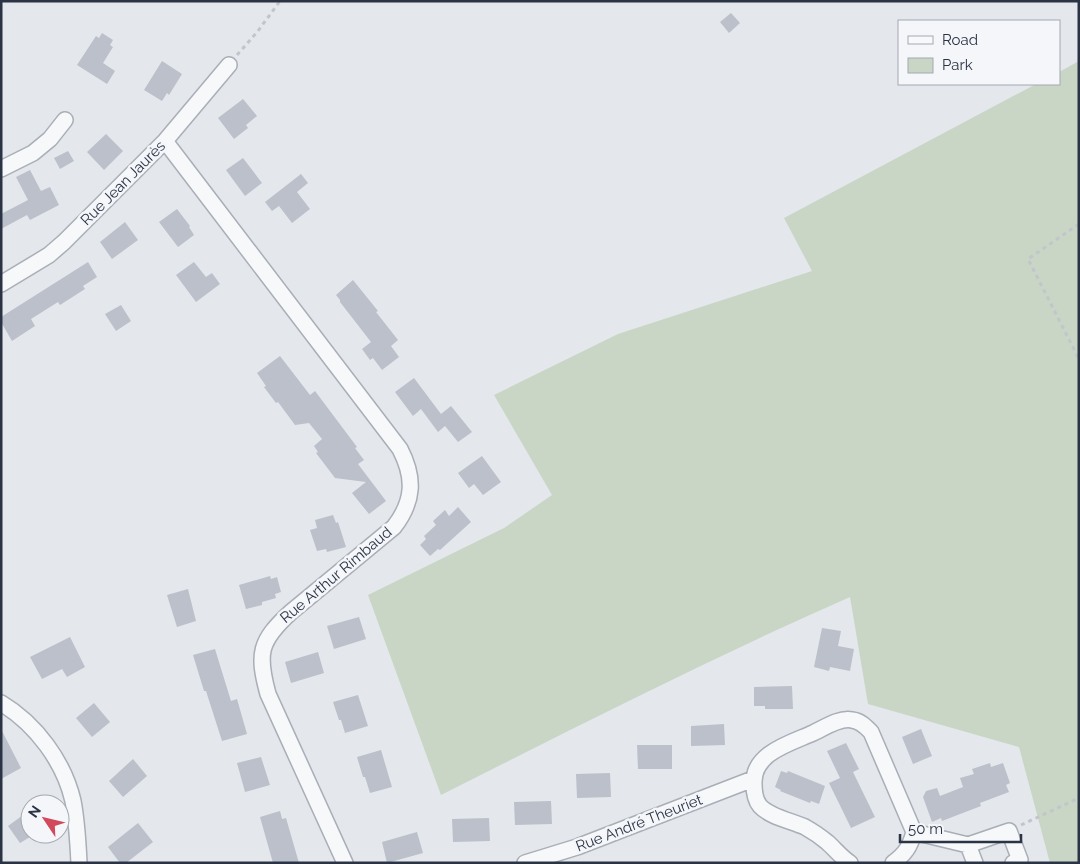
<svg xmlns="http://www.w3.org/2000/svg" width="1080" height="864" viewBox="0 0 1080 864" font-family="Raleway,sans-serif">
<style>
.green{fill:#c9d6c5}
.building{fill:#bbc0ca}
.lines{fill:none;stroke-linecap:round;stroke-linejoin:round}
.minor-casing{stroke:#a9aeb7;stroke-width:18}
.path{stroke:#c2c5cb;stroke-width:3;stroke-dasharray:4 4;stroke-linecap:butt}
.minor{stroke:#f7f8fa;stroke-width:15}
.labels{text-anchor:middle;stroke-width:5;stroke-linejoin:round;paint-order:stroke}
.street-label{font-size:15px;fill:#2b3445;stroke:#f4f6f9}
</style>
<rect width="100%" height="100%" fill="#e4e7ec"/>
<path class="green" d="M 1079,61 L 1079,863 L 1050,863 L 1019,747 L 868,704 L 850,597 C 711,658 576,727 441,795 L 368,595 L 504,528 L 552,495 L 494,395 L 618,334 L 812,271 L 784,218 L 1036,84 L 1059,84 L 1059,72 Z"/>
<path class="building" d="M 731,13 L 740,23 L 729,33 L 720,22 Z
M 102,33 L 113,40 L 110,45 L 113,47 L 103,63 L 115,71 L 107,84 L 77,65 L 96,36 L 99,38 Z
M 162,61 L 182,74 L 169,95 L 167,93 L 162,101 L 144,90 Z
M 243,99 L 257,116 L 246,125 L 248,128 L 234,139 L 218,118 Z
M 106,134 L 123,151 L 104,170 L 87,152 Z
M 68,151 L 74,161 L 60,169 L 54,158 Z
M 243,158 L 262,183 L 245,196 L 226,170 Z
M 30,170 L 41,191 L 50,187 L 59,205 L 30,220 L 27,215 L 1,229 L 1,214 L 28,200 L 16,177 Z
M 301,174 L 308,183 L 297,192 L 310,209 L 292,223 L 279,206 L 272,211 L 265,202 Z
M 177,209 L 190,226 L 189,227 L 194,235 L 178,247 L 159,222 Z
M 125,222 L 138,240 L 112,259 L 100,242 Z
M 88,262 L 97,277 L 83,286 L 85,289 L 60,305 L 58,302 L 31,319 L 35,326 L 12,341 L 1,322 L 1,317 Z
M 194,262 L 206,277 L 212,273 L 220,284 L 196,302 L 176,275 Z
M 353,280 L 378,311 L 376,312 L 398,340 L 391,346 L 399,357 L 382,370 L 373,358 L 370,360 L 362,349 L 371,342 L 340,302 L 340,300 L 336,295 Z
M 121,305 L 131,321 L 116,331 L 105,314 Z
M 280,356 L 310,395 L 315,391 L 357,447 L 355,448 L 364,460 L 358,464 L 386,501 L 369,514 L 352,493 L 366,482 L 335,478 L 316,453 L 318,452 L 314,446 L 322,439 L 309,423 L 295,425 L 278,402 L 276,403 L 264,387 L 266,386 L 257,373 Z
M 414,378 L 441,414 L 451,406 L 472,432 L 458,442 L 445,426 L 438,432 L 421,409 L 413,416 L 395,392 Z
M 482,456 L 501,482 L 483,495 L 474,484 L 469,488 L 458,473 Z
M 458,507 L 471,522 L 440,550 L 438,549 L 430,556 L 420,545 L 426,539 L 424,536 L 436,525 L 433,521 L 445,510 L 449,516 Z
M 333,515 L 336,523 L 338,522 L 346,547 L 327,552 L 326,549 L 317,551 L 310,530 L 317,528 L 315,520 Z
M 270,576 L 271,579 L 277,577 L 281,592 L 275,594 L 276,598 L 262,602 L 262,605 L 246,609 L 239,585 Z
M 188,589 L 196,621 L 177,627 L 167,595 Z
M 359,617 L 366,639 L 334,649 L 327,626 Z
M 822,628 L 841,631 L 838,646 L 854,649 L 850,671 L 830,667 L 829,671 L 814,667 Z
M 70,637 L 85,667 L 67,677 L 62,669 L 42,679 L 30,657 Z
M 215,649 L 231,701 L 237,699 L 247,734 L 222,741 L 206,691 L 204,691 L 193,655 Z
M 318,652 L 324,673 L 291,683 L 285,662 Z
M 792,686 L 793,709 L 765,709 L 765,706 L 754,706 L 754,687 Z
M 358,695 L 368,726 L 345,733 L 341,720 L 339,720 L 333,702 Z
M 94,703 L 110,722 L 92,737 L 76,718 Z
M 724,724 L 725,745 L 691,746 L 691,726 Z
M 1,729 L 21,768 L 1,779 Z
M 921,729 L 932,756 L 913,764 L 902,737 Z
M 846,743 L 859,769 L 853,772 L 875,817 L 851,828 L 829,783 L 840,778 L 827,751 Z
M 637,745 L 672,745 L 672,769 L 638,769 Z
M 381,750 L 392,787 L 370,793 L 365,777 L 363,777 L 357,757 Z
M 261,757 L 270,785 L 245,792 L 237,763 Z
M 133,759 L 147,776 L 123,797 L 109,781 Z
M 990,763 L 991,767 L 1003,763 L 1010,783 L 1006,785 L 1009,792 L 980,803 L 981,806 L 942,821 L 941,818 L 932,822 L 923,797 L 926,791 L 937,788 L 940,796 L 963,787 L 960,778 L 974,774 L 972,769 Z
M 781,771 L 787,773 L 788,771 L 825,786 L 819,804 L 811,801 L 810,803 L 780,791 L 781,790 L 775,787 Z
M 610,773 L 611,797 L 577,798 L 576,774 Z
M 551,801 L 552,824 L 515,825 L 514,802 Z
M 30,810 L 30,837 L 20,843 L 8,826 Z
M 280,811 L 282,819 L 286,818 L 299,863 L 273,863 L 260,817 Z
M 489,818 L 490,841 L 453,842 L 452,819 Z
M 138,823 L 153,842 L 126,863 L 120,863 L 108,847 Z
M 417,832 L 423,853 L 387,863 L 382,842 Z"/>
<g class="lines">
<g class="minor-casing">
<path id="minor" d="M 165,141 L 400,449 C 415,478 414,501 394,527 L 291,612 C 259,641 257,654 268,694 L 345,863
M 1,169 L 33,153 L 50,139 L 65,120
M 1,284 L 49,255 L 64,242 L 165,141 L 229,65
M 1,703 C 36,724 64,762 73,801 C 77,822 78,842 79,863
M 914,832 L 968,845 L 1009,831 L 1020,860 L 1013,863
M 968,845 L 975,863
M 525,863 L 577,847 L 753,779
M 850,863 C 841,857 835,849 827,842 C 821,837 812,831 805,827 C 792,821 770,817 760,806 C 755,800 754,792 754,784 C 752,753 791,743 813,733 C 824,728 840,717 852,720 C 861,721 866,727 871,732 L 914,832 C 910,847 905,854 893,863"/>
</g>
<path class="path" d="M 237,55 L 258,31 L 280,1
M 1079,224 L 1028,259 L 1079,359
M 1021,825 L 1079,798"/>
<use href="#minor" class="minor"/>
</g>
<g class="labels">
<g class="street-label">
<text transform="translate(123 183) rotate(-45)" y="5">Rue Jean Jaurès</text>
<text transform="translate(336 575) rotate(-40)" y="5">Rue Arthur Rimbaud</text>
<text transform="translate(639 823) rotate(-21)" y="5">Rue André Theuriet</text>
</g>
</g>
<rect width="1080" height="864" fill="none" stroke="#2b3445" stroke-width="5"/>
<rect x="898" y="20" width="162" height="65" fill="#f4f6f9" stroke="#a4a8b1"/>
<rect x="908" y="36" width="25" height="8" fill="#f7f8fa" stroke="#a4a8b1"/>
<text x="942" y="45" font-size="15" fill="#2b3445">Road</text>
<rect x="908" y="58" width="25" height="15" fill="#c9d6c5" stroke="#a4a8b1"/>
<text x="942" y="70" font-size="15" fill="#2b3445">Park</text>
<g transform="translate(45 819) rotate(305)"><circle r="24" fill="#f4f6f9" stroke="#a4a8b1"/>
<path d="M0-4L9 19L0 12L-9 19Z" fill="#d1495b"/>
<text y="-8" font-size="14" font-weight="bold" text-anchor="middle" fill="#2b3445">N</text>
</g>
<path d="M900 834v8h121v-8" fill="none" stroke="#2b3445" stroke-width="2.5"/>
<text x="908" y="834" font-size="15" fill="#2b3445" stroke="#f4f6f9" stroke-width="4" paint-order="stroke">50 m</text>
</svg>
